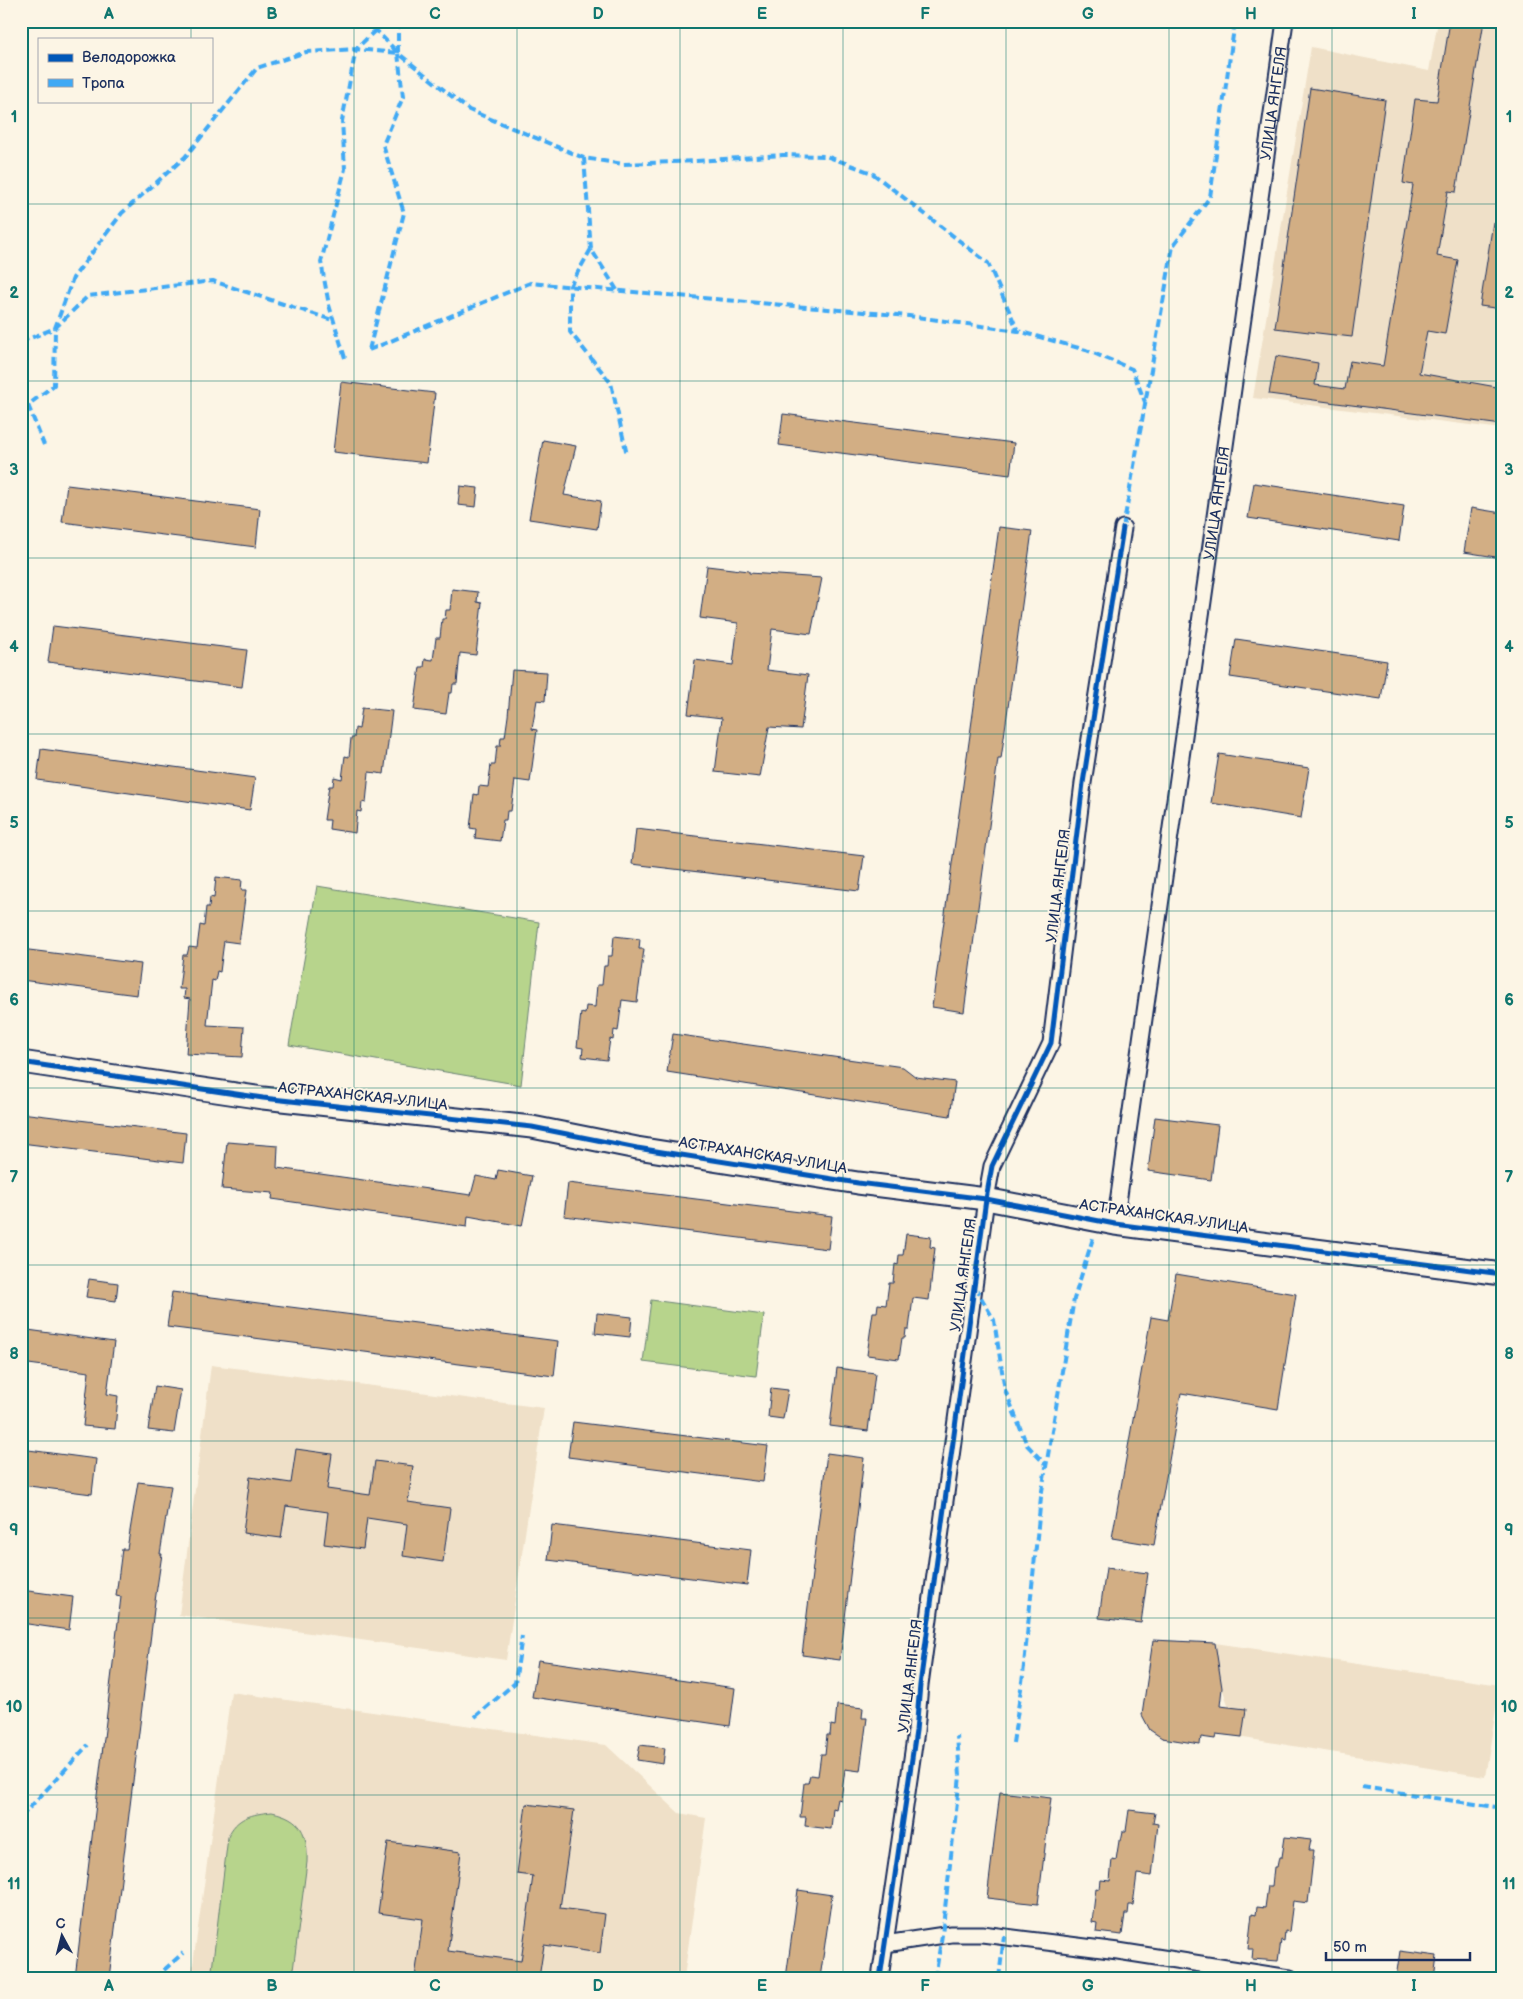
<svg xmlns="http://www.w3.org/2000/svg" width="1523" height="1999" viewBox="0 0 1523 1999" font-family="'Balsamiq Sans',sans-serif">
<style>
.built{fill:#efe0c8}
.green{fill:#b7d48c;stroke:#698275}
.building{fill:#d2ae84;stroke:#1b2f5e}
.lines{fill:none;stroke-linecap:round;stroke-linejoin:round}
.street-casing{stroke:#1b2f5e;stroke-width:19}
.secondary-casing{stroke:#1b2f5e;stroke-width:25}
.street{stroke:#fcf5e5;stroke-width:15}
.secondary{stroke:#fcf5e5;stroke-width:21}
.quiet{stroke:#3fa9f5;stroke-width:4;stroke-dasharray:8 4;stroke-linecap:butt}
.cycleway-casing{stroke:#fcf5e5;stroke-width:8}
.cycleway{stroke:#0057b8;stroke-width:5}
.grid{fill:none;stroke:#0f766e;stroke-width:1;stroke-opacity:0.55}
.labels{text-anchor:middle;stroke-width:4;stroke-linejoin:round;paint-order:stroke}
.street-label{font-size:15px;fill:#1b2f5e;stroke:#fcf5e5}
.neatline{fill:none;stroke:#0f766e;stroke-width:2}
.grid-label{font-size:16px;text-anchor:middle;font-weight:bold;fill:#0f766e}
</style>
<rect width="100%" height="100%" fill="#fcf5e5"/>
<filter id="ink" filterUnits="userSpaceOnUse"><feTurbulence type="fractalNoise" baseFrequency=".02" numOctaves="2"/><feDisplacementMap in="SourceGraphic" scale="10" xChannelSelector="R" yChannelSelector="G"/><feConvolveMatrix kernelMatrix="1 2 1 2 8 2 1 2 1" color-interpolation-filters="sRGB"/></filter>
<g filter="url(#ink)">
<path class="built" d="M 1438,21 L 1502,21 L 1502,429 L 1253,398 L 1311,47 L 1429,71 Z
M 211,1365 L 544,1408 L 506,1660 L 179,1615 Z
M 1215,1643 L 1500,1685 L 1485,1777 L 1225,1735 L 1229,1707 L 1222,1688 Z
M 231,1692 L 606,1745 L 679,1813 L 706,1818 L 684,1978 L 191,1978 Z"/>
<path class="green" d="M 317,886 L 539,922 L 521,1085 L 289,1045 Z
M 651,1300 L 764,1315 L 756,1376 L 643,1362 Z
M 272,1812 C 301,1818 308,1833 307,1862 L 292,1978 L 211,1978 L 228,1837 C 236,1817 252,1814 272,1812 Z"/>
<path class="building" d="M 1450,21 L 1484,21 L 1456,192 L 1448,191 L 1437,256 L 1458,260 L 1445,334 L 1427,331 L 1419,373 L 1502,388 L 1502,425 L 1269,394 L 1276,356 L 1318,363 L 1315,385 L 1345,389 L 1350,361 L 1383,366 L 1413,185 L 1403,183 L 1415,99 L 1437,101 Z
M 1310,88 L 1385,100 L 1352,337 L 1275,328 Z
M 1493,222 L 1502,223 L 1502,309 L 1480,306 Z
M 341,382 L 435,393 L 427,463 L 333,452 Z
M 783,414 L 1014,443 L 1010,475 L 779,445 Z
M 543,440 L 576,446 L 564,495 L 601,501 L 597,529 L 529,519 Z
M 1254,483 L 1404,506 L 1399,541 L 1248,518 Z
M 67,485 L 260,509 L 256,547 L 62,522 Z
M 460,486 L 478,488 L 476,507 L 458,505 Z
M 1471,508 L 1502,513 L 1502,558 L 1464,552 Z
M 999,527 L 1032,531 L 1001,759 L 998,759 L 964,1012 L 932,1007 Z
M 707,566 L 749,571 L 749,573 L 822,578 L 811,634 L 772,629 L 767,670 L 808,675 L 801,729 L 769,727 L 760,777 L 715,772 L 722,718 L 688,714 L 695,660 L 733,665 L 738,623 L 700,618 Z
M 452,589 L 478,592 L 477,602 L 482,603 L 476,655 L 460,653 L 457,684 L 453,684 L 452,693 L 449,693 L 446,714 L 414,710 L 420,667 L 424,667 L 425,659 L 433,660 L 436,638 L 440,638 L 442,619 L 445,619 L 446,610 L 450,610 Z
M 53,626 L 247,650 L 242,687 L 48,662 Z
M 1236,639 L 1387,661 L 1381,699 L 1230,677 Z
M 512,670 L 547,672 L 545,701 L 537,700 L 532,729 L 537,730 L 530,782 L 515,780 L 511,811 L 507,811 L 506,820 L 503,820 L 500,841 L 475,838 L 476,829 L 470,828 L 474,794 L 478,795 L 479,786 L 488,787 L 491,765 L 495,765 L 497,746 L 500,746 L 501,737 L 505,737 L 508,716 Z
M 362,708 L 392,711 L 384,774 L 369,772 L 366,803 L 362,802 L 361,812 L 357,811 L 355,833 L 329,829 L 330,820 L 324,820 L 329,786 L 333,786 L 334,777 L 342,779 L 345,756 L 349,757 L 351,738 L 354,738 L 355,728 L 359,729 Z
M 41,749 L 255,778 L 250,810 L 37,780 Z
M 1219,754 L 1309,768 L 1301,818 L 1211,803 Z
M 636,829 L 864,856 L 859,891 L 632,864 Z
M 216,877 L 242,880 L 241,890 L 246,890 L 239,943 L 224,941 L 220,972 L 217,971 L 215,981 L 212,980 L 207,1025 L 244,1027 L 242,1057 L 186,1054 L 190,999 L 184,998 L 185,989 L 179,989 L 183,955 L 187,955 L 189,947 L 197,948 L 200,925 L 204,926 L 206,907 L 209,907 L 210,897 L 214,898 Z
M 614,936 L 640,939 L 639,949 L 644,949 L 637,1002 L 622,1000 L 618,1031 L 614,1030 L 613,1040 L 610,1039 L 607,1060 L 582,1057 L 583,1048 L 577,1047 L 581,1013 L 585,1014 L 586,1006 L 595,1007 L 597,985 L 602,985 L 604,966 L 607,966 L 608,956 L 612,956 Z
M 21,949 L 141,964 L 137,995 L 21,980 Z
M 673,1034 L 903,1067 L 916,1077 L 955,1082 L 950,1116 L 667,1072 Z
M 21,1113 L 186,1133 L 183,1163 L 21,1143 Z
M 1155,1117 L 1218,1125 L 1211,1180 L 1148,1171 Z
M 227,1142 L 278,1146 L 277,1168 L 471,1195 L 476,1176 L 496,1180 L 498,1170 L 532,1176 L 522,1226 L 468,1216 L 467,1227 L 272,1199 L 273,1193 L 222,1189 Z
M 568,1183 L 832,1216 L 828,1249 L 564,1216 Z
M 906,1234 L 931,1237 L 930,1247 L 935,1248 L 929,1300 L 913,1298 L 909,1329 L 906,1329 L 905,1338 L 902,1338 L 899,1359 L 867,1355 L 873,1312 L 877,1312 L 878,1304 L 886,1305 L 889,1283 L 893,1283 L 895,1264 L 898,1265 L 899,1255 L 903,1255 Z
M 1176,1274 L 1296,1294 L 1278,1409 L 1181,1393 L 1154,1545 L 1112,1538 L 1151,1317 L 1168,1320 Z
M 89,1279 L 118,1283 L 116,1301 L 86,1297 Z
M 172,1292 L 558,1341 L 554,1376 L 167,1327 Z
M 597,1313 L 632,1317 L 630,1337 L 595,1333 Z
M 21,1329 L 114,1342 L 107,1394 L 118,1396 L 115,1429 L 83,1426 L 89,1372 L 21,1363 Z
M 837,1368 L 875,1373 L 868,1431 L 830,1426 Z
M 155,1386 L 181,1390 L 174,1433 L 148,1430 Z
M 771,1388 L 788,1390 L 783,1419 L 768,1417 Z
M 573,1422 L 768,1446 L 763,1482 L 568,1457 Z
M 21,1449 L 96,1459 L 92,1494 L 21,1485 Z
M 296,1449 L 332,1454 L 327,1489 L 370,1495 L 375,1461 L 413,1466 L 408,1502 L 450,1508 L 443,1562 L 403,1556 L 407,1524 L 367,1518 L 363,1549 L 324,1544 L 328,1512 L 286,1506 L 281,1538 L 243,1533 L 250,1477 L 291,1483 Z
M 827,1453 L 864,1458 L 840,1660 L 802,1655 Z
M 138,1482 L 171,1486 L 160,1554 L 162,1554 L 155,1601 L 109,1978 L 75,1978 L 121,1597 L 116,1596 L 122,1549 L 127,1549 Z
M 552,1525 L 751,1550 L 747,1585 L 548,1560 Z
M 1106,1568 L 1148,1573 L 1141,1623 L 1099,1618 Z
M 21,1590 L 73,1597 L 69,1630 L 21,1623 Z
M 1153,1640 L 1215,1643 L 1222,1688 L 1220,1706 L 1246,1709 L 1242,1737 L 1216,1734 L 1215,1739 L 1201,1737 L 1200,1744 L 1162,1738 L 1150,1730 L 1142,1715 Z
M 538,1660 L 735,1688 L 730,1726 L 532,1697 Z
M 837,1705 L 863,1708 L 862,1718 L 867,1718 L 860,1771 L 845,1769 L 841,1800 L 838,1799 L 836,1809 L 833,1808 L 831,1829 L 805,1826 L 806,1817 L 800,1817 L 804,1783 L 808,1783 L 810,1775 L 818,1776 L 821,1754 L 825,1754 L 827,1735 L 830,1735 L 831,1725 L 835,1726 Z
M 640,1745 L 665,1748 L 663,1764 L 637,1760 Z
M 1000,1792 L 1051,1798 L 1038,1904 L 987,1898 Z
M 526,1804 L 574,1810 L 560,1908 L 605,1914 L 600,1953 L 544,1945 L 539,1978 L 415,1978 L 423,1919 L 378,1913 L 388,1842 L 461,1852 L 448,1951 L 521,1961 L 533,1876 L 517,1874 Z
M 1129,1810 L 1155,1813 L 1153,1823 L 1158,1824 L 1152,1876 L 1137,1874 L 1133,1905 L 1129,1905 L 1128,1914 L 1125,1914 L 1122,1935 L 1096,1932 L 1097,1923 L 1092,1922 L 1096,1888 L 1100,1889 L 1101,1880 L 1110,1881 L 1112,1859 L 1116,1860 L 1119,1841 L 1121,1841 L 1123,1831 L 1126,1831 Z
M 1285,1837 L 1311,1840 L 1309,1850 L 1314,1850 L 1308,1903 L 1293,1901 L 1289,1932 L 1285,1931 L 1284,1941 L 1281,1940 L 1278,1961 L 1252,1959 L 1253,1949 L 1248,1949 L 1252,1914 L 1256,1915 L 1257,1907 L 1265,1908 L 1268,1886 L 1272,1886 L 1274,1867 L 1277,1867 L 1279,1857 L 1282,1857 Z
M 798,1890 L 832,1895 L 820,1978 L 786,1978 Z
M 1400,1951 L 1437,1956 L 1434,1978 L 1396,1978 Z"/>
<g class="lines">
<g class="street-casing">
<g id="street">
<path id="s1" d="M 1115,1224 L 1285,21"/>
<path d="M 885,1944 L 951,1934 L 982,1934 L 1118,1951 L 1290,1978"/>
<path d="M 880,1978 L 916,1731 L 920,1685 L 986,1199 L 992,1166 L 1051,1043 L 1083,783 L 1123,528"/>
</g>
</g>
<g class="secondary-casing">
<path id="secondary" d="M 21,1062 L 263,1098 L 532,1127 L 637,1148 L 858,1183 L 986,1199 L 1115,1224 L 1502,1274"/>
</g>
<use href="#street" class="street"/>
<use href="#secondary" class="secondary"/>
<path class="quiet" d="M 398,21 L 398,53 L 469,110 L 584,158 L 623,164 L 696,161 L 783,155 L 826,156 L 872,173 L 988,263 L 1018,331
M 584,158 L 591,249 L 617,290
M 591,249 L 570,286 L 570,332 L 611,383 L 627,455
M 21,342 L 55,328 L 88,296 L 213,281 L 335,321
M 369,350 L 530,283 L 909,316 L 1018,331 L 1086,350 L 1132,369 L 1145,402
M 369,350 L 404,213 L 383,145 L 403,97 L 398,53 L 376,30 L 375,21
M 345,358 L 329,305 L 321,262 L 345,169 L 342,121 L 356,49 L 385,21
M 28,405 L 44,445
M 21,406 L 28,405 L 54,385 L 55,328 L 73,278 L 122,213 L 185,157 L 257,68 L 306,52 L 356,49 L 398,53
M 1123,528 L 1173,246 L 1210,197 L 1235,21
M 975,1287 L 994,1320 L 1005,1390 L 1027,1445 L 1046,1465
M 475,1717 L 515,1683 L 522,1636
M 1013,1743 L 1023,1675 L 1041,1497 L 1074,1299 L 1094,1235
M 1362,1787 L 1502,1808
M 21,1817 L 88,1745
M 21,1958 L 25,1978
M 155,1978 L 183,1953
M 935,1978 L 942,1935 L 960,1776 L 957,1736
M 999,1978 L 1004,1936"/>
<g class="cycleway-casing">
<path id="cycleway" d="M 21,1062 L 263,1098 L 532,1127 L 637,1148 L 858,1183 L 986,1199 L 1115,1224 L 1502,1274
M 880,1978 L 916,1731 L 920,1685 L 986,1199 L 992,1166 L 1051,1043 L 1083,783 L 1123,528"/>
</g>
<use href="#cycleway" class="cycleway"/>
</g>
</g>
<path class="grid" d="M 191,21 L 191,39M 354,21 L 354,1978M 517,21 L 517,1978M 680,21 L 680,1978M 843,21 L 843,1978M 1006,21 L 1006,1978M 1169,21 L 1169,1978M 1332,21 L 1332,1978M 191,101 L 191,1978M 21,204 L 1502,204M 21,381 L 1502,381M 21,558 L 1502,558M 21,734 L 1502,734M 21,911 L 1502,911M 21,1088 L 1502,1088M 21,1265 L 1502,1265M 21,1441 L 1502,1441M 21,1618 L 1502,1618M 21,1795 L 1502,1795"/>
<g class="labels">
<g class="street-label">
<text dy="5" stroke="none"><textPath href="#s1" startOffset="1132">УЛИЦА ЯНГЕЛЯ</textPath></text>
<text dy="5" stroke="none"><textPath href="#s1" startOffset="728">УЛИЦА ЯНГЕЛЯ</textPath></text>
<text transform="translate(1058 886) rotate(-83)" y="5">УЛИЦА ЯНГЕЛЯ</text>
<text transform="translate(363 1096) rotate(6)" y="5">АСТРАХАНСКАЯ УЛИЦА</text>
<text transform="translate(763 1155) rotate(9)" y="5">АСТРАХАНСКАЯ УЛИЦА</text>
<text transform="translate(1164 1216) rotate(8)" y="5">АСТРАХАНСКАЯ УЛИЦА</text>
<text transform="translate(963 1275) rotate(-82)" y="5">УЛИЦА ЯНГЕЛЯ</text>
<text transform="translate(910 1676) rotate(-83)" y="5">УЛИЦА ЯНГЕЛЯ</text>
</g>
</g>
<rect width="1523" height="1999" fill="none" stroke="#fcf5e5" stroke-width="55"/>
<rect x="38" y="38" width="175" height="65" fill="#fcf5e5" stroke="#a2a6af"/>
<rect x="48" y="54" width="25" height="8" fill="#0057b8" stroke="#a2a6af"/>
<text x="82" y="62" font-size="15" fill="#1b2f5e">Велодорожка</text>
<rect x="48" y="79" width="25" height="8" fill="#3fa9f5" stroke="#a2a6af"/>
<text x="82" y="88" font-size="15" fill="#1b2f5e">Тропа</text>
<g transform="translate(62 1936) rotate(353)" stroke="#fcf5e5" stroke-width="4" paint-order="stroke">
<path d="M0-4L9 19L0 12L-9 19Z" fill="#1b2f5e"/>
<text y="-8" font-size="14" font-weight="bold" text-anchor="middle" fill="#1b2f5e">С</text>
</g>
<path d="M1326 1952v8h144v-8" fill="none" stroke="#1b2f5e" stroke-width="2.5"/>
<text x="1333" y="1952" font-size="15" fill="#1b2f5e" stroke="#fcf5e5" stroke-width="4" paint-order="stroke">50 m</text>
<rect x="28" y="28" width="1468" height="1944" class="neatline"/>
<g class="grid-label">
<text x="109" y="19">A</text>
<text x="272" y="19">B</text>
<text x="435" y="19">C</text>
<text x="598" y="19">D</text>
<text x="762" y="19">E</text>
<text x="925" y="19">F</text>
<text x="1088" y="19">G</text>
<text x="1251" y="19">H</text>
<text x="1414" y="19">I</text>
<text x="14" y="122">1</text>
<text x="1509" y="122">1</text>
<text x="14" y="298">2</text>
<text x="1509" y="298">2</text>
<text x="14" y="475">3</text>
<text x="1509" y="475">3</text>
<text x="14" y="652">4</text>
<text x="1509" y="652">4</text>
<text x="14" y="828">5</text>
<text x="1509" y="828">5</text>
<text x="14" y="1005">6</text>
<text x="1509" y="1005">6</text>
<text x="14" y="1182">7</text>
<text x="1509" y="1182">7</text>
<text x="14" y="1359">8</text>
<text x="1509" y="1359">8</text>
<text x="14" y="1535">9</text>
<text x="1509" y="1535">9</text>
<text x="14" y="1712">10</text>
<text x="1509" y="1712">10</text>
<text x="14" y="1889">11</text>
<text x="1509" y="1889">11</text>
<text x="109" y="1991">A</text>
<text x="272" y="1991">B</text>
<text x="435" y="1991">C</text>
<text x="598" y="1991">D</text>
<text x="762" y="1991">E</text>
<text x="925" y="1991">F</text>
<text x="1088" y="1991">G</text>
<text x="1251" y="1991">H</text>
<text x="1414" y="1991">I</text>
</g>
</svg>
